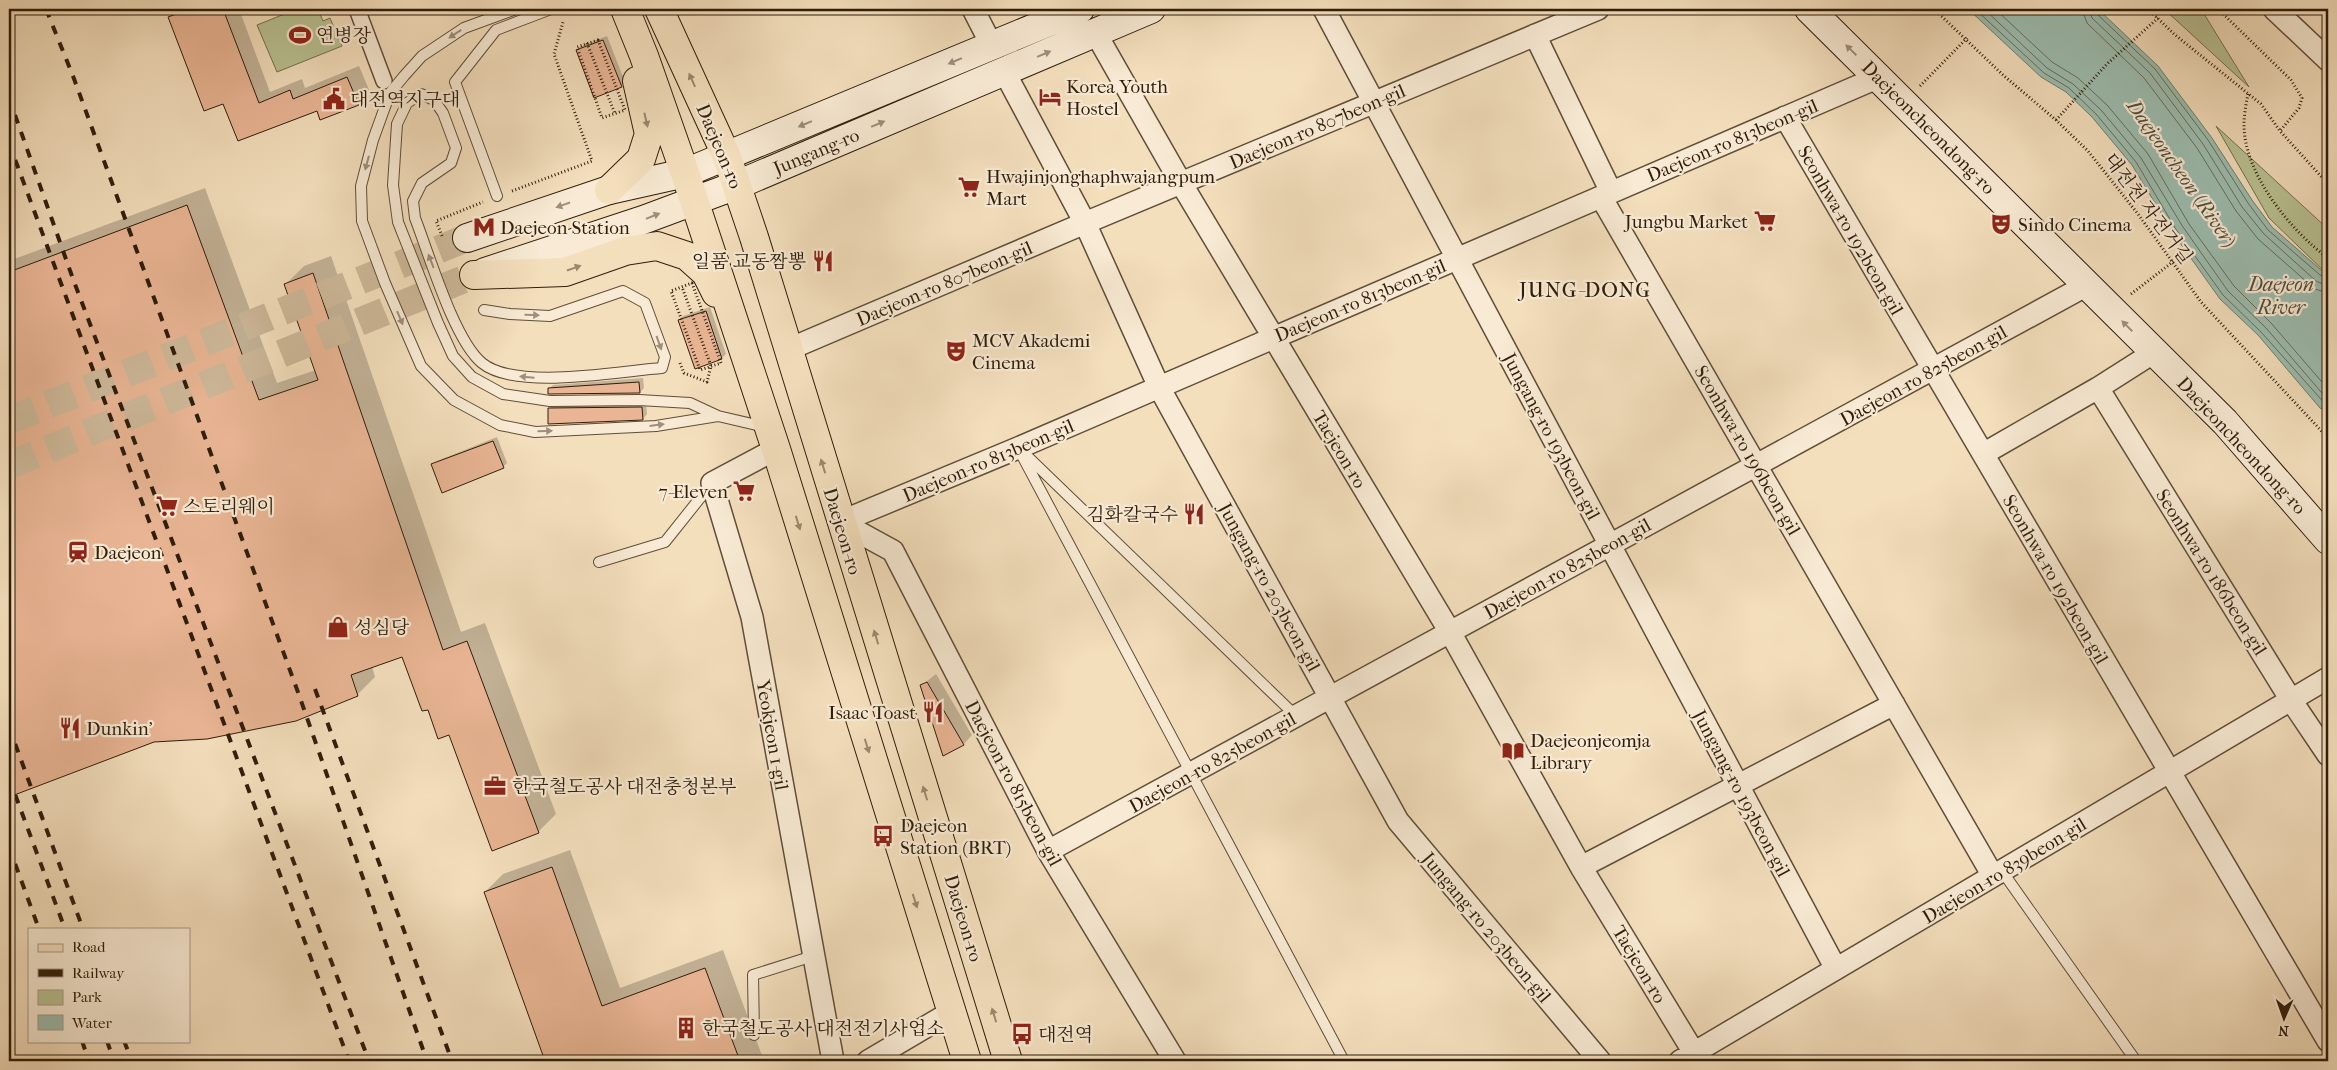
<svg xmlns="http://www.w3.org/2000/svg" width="2337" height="1070" viewBox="0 0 2337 1070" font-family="'IM FELL French Canon','Noto Serif KR',serif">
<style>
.green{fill:#b9c293;stroke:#74704f}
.water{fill:#9cbdaf;stroke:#707d6d}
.shadow{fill:#0003}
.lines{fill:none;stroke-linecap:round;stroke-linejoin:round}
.shore{stroke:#666d5d;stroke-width:1}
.building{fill:#e9b594;stroke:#2f1d0b}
.secondary-tunnel{stroke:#cdb899;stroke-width:28;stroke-dasharray:28 14;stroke-linecap:butt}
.service-casing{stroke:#604e38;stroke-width:12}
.pedestrian-casing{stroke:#604e38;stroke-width:18}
.minor-casing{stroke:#604e38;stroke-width:24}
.secondary-casing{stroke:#2f1d0b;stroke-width:30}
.primary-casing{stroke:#2f1d0b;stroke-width:30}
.path{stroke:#2f1d0b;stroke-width:3;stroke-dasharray:1 2.5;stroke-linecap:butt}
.service{stroke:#f8ead4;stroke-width:10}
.pedestrian{stroke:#f8ead4;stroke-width:15}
.minor{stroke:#f8ead4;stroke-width:21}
.secondary{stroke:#f8ead4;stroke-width:28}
.primary{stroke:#f4dfbd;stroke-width:28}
.rail{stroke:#2f1d0b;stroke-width:4;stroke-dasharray:9 9;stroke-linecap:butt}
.oneway{fill:#9e8e7a}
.oneway2{fill:#9b886d}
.labels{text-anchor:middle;stroke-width:4.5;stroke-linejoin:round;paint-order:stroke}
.poi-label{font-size:19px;fill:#2f1d0b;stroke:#f8ead4;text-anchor:start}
.street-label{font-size:19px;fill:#2f1d0b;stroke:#f8ead4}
.water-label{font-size:20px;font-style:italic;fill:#504d3c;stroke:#f8ead4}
.quarter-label{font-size:21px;letter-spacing:1px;fill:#2f1d0b;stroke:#f8ead4}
</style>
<rect width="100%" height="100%" fill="#f4dfbd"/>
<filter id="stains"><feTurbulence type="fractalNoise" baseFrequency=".004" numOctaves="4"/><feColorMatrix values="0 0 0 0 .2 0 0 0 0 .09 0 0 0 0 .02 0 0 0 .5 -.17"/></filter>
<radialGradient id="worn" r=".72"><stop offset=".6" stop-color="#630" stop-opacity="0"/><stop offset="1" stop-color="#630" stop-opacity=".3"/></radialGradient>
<path class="green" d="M 297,9 L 318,9 L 323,21 L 330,18 L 342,46 L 277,72 L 257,25 Z
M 2164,9 L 2201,9 L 2249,87 Z
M 2216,126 L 2328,229 L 2328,275 L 2269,218 Z"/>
<path class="water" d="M 1968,9 L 2098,9 L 2158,66 L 2212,138 L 2252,200 L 2272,227 L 2328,276 L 2328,413 L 2320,408 L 2258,335 L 2220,299 L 2173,233 L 2132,165 L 2092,117 L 2066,92 L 2041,77 Z"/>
<path class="shadow" d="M 178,9 L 239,9 L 270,92 L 302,79 L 305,88 L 359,66 L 370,92 L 358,103 L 317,109 L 224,102 L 170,17 Z
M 607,36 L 625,82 L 621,86 L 577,50 L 581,46 Z
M 205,188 L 277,383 L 316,370 L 286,284 L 304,266 L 331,256 L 461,632 L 485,623 L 556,814 L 538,832 L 429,709 L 403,656 L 372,666 L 375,677 L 357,695 L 154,741 L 9,795 L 9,261 Z
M 710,307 L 726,354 L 722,358 L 679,320 L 683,316 Z
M 643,378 L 644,388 L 640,392 L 549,389 L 553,385 Z
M 646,403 L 647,414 L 643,419 L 549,408 L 554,404 Z
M 497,437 L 507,463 L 503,467 L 433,465 L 437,461 Z
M 936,674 L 972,735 L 964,744 L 921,686 Z
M 570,850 L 620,988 L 723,950 L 764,1061 L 547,1061 L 485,892 L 503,874 Z"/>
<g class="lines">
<path class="shore" d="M 1975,9 L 2044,73 L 2069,88 L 2096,114 L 2136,162 L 2177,231 L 2223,295 L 2261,332 L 2328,407
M 1984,9 L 2047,68 L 2073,84 L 2101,110 L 2141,158 L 2183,227 L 2228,291 L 2266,328 L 2328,400
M 1995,9 L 2052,62 L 2078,78 L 2107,105 L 2148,154 L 2189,224 L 2234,286 L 2271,323 L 2328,389
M 2082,9 L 2087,23 L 2144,78 L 2197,148 L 2236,211 L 2258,239 L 2315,289 L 2328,293
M 2089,9 L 2092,18 L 2150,73 L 2203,144 L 2242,207 L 2264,234 L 2316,281 L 2328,286
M 2096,9 L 2097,14 L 2155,69 L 2208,140 L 2248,203 L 2268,230 L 2320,275 L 2328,279"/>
</g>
<path class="building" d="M 190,9 L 223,9 L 259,103 L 290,90 L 293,99 L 347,77 L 359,105 L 320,120 L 317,111 L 238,141 L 223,104 L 204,111 L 168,17 Z
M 603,40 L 622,87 L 594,98 L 576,50 Z
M 187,205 L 259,400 L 318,380 L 284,284 L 313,273 L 443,650 L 467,641 L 539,833 L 492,851 L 449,735 L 438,739 L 428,710 L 422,711 L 402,657 L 351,675 L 358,696 L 296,721 L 207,739 L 154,742 L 9,797 L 9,272 Z
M 706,311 L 722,359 L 695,369 L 678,320 Z
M 639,382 L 640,393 L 548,394 L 548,388 Z
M 642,407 L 643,420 L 548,424 L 548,408 Z
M 493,441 L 504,468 L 442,493 L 431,464 Z
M 927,682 L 964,745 L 943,756 L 920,685 Z
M 552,867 L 602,1006 L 705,968 L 740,1061 L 545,1061 L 484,892 Z"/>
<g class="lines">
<path class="secondary-tunnel" d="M 9,420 L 467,238
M 9,465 L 474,275"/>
<g class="service-casing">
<path id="service" d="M 516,9 L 464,28 L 422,56 L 404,76 L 390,93 L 373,140 L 361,186 L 362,221 L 385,283 L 421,366 L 454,400 L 500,425 L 535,432 L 656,426 L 718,416 L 765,427
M 497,196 L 455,82 L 496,30 L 551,9
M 484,310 L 510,314 L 550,316 L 623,291 L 645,303 L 665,357 L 662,368 C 620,371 516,391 482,363 C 454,340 429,254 415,218 L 413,201 L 422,183 L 451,163 L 456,148 L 443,113 L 434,100 L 421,94 L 407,103 L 397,124 L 393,185 L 398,222 L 438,323 L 453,356 L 472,377 L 503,394 L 550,401 L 639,400 L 690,403 L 718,416
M 1018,448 L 1344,1061
M 1026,455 L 1296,716
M 599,562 L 665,542 L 712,483
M 2002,871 L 2136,1061
M 754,1035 L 753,975 L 813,956"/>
</g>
<g class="pedestrian-casing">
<path id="pedestrian" d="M 357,9 L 384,81"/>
</g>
<g class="minor-casing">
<path id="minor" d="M 973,9 L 992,46
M 1324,9 L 1836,969
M 2274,9 L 2328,60
M 1095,32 L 1181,183 L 1450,632 L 1581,867 L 1699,1061
M 1535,35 L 1611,192
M 1004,71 L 1085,223 L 1159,387 L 1398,821 L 1600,1061
M 1785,117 L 2328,1041
M 1601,197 L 1993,876
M 787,350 L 1085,223 L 1598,9
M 2098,388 L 2291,700 L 2328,755
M 776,449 L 712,483 L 752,617 L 833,1061
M 1983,454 L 2098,388 L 2153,353
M 840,522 L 1018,448 L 1879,77
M 840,522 L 893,551 L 1048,851 L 1175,1061
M 1048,851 L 2087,285
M 1581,867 L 1894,704
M 868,1061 L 951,1012
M 1680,1061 L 2328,678"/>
</g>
<g class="secondary-casing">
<path id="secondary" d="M 1809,9 L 2225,422 L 2328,540
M 467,238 L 609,190 L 685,173 L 1080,9
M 485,272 L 643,220 L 737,185 L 1151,9"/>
</g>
<g class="primary-casing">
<path id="primary" d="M 625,9 L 644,56 L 685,173 L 776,449 L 967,1061
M 659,9 L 727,157 L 754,237 L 1008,1061
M 609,190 L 641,159 L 649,134 L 637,81
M 474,275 L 565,272 L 625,251 L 657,246 L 687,256 L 706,273 L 716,293"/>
</g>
<path class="path" d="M 1934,9 L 2003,75 L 2056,120 L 2088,151 L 2138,214 L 2201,302 L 2328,438
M 2148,9 L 2174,34 L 2261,104 L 2280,131 L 2328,184
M 2218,9 L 2291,80 L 2302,98 L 2299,108 L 2280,131
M 598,40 L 625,110 L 602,118 L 577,47 Z
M 587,43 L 615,114
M 1920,86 L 1967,38
M 2248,94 C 2246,104 2244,115 2244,125 C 2244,174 2291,231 2328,258
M 2056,120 L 2107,64 L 2158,18
M 512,191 L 592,161 L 554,54 L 563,22
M 442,236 L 436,221 L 483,202
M 692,283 L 721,363 L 700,370 L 671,291 Z
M 2131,294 L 2174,261
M 680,363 L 684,373 L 707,382 L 711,366 L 682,287"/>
<use href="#service" class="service"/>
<use href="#pedestrian" class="pedestrian"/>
<use href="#minor" class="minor"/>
<use href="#secondary" class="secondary"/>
<use href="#primary" class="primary"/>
<path class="rail" d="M 46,9 L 73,76 L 299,695 L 427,1061
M 9,98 L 73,279 L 369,1061
M 9,143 L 349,1061
M 315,689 L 452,1061
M 9,727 L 83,929
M 9,778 L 65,929
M 9,847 L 39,929
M 82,1041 L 89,1061
M 107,1041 L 114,1061
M 124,1041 L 132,1061"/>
</g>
<defs><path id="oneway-solid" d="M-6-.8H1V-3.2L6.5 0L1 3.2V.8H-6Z" transform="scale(1.25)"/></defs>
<g class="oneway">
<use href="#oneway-solid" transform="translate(455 34) rotate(147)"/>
<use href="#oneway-solid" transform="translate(1851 50) rotate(-136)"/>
<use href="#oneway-solid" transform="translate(1044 54) rotate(-23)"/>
<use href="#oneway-solid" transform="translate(955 61) rotate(157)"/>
<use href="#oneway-solid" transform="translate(805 124) rotate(157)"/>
<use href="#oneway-solid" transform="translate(878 124) rotate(-23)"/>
<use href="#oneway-solid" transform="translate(367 163) rotate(105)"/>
<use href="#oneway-solid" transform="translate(563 205) rotate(161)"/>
<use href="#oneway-solid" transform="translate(653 216) rotate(-22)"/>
<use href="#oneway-solid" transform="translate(431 261) rotate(-111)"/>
<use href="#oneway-solid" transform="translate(532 315) rotate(2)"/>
<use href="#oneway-solid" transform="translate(400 318) rotate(67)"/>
<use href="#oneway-solid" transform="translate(2127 326) rotate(-135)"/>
<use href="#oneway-solid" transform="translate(659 343) rotate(70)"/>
<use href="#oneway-solid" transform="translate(527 377) rotate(-175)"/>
<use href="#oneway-solid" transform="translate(657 425) rotate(-7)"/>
<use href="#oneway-solid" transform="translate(545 431) rotate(-1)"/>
</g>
<g class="oneway2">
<use href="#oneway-solid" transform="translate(692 80) rotate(-114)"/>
<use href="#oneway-solid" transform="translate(646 120) rotate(77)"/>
<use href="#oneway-solid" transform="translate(574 268) rotate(-19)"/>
<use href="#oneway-solid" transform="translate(823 466) rotate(-107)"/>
<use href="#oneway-solid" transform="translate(798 523) rotate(73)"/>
<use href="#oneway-solid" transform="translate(876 637) rotate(-107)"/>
<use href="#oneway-solid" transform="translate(867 746) rotate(73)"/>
<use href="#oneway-solid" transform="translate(925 793) rotate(-107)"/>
<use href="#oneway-solid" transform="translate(915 901) rotate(72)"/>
<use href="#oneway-solid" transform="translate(994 1015) rotate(-107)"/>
</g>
<defs>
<g id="stadium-bare" transform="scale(1.725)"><path d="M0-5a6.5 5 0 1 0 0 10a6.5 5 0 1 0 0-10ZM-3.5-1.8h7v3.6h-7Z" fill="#8f2418" stroke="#f8ead4" stroke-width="2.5" paint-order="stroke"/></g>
<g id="hotel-bare" transform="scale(1.725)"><path d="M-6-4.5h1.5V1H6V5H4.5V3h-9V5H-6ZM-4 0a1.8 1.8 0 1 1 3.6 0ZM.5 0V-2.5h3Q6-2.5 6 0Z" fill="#8f2418" stroke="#f8ead4" stroke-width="2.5" paint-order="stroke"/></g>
<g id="civic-bare" transform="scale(1.725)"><path d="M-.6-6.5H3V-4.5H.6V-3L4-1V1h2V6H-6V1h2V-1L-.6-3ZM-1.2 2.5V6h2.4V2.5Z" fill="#8f2418" stroke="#f8ead4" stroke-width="2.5" paint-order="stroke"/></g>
<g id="supermarket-bare" transform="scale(1.725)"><path d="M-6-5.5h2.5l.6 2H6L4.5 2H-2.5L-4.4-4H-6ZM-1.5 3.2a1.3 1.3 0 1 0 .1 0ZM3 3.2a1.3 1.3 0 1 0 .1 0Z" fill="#8f2418" stroke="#f8ead4" stroke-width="2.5" paint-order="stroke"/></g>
<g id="theatre-bare" transform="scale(1.725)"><path d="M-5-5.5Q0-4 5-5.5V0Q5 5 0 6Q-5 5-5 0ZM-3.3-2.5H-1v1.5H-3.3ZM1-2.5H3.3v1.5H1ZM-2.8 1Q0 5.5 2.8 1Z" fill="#8f2418" stroke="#f8ead4" stroke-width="2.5" paint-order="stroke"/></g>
<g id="metro-bare" transform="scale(1.725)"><path d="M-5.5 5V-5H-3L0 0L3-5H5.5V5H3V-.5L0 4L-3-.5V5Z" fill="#8f2418" stroke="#f8ead4" stroke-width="2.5" paint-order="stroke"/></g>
<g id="restaurant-bare" transform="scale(1.725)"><path d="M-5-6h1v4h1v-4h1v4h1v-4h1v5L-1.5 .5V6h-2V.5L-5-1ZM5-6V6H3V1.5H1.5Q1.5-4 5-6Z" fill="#8f2418" stroke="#f8ead4" stroke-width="2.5" paint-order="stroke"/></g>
<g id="station-bare" transform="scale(1.725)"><path d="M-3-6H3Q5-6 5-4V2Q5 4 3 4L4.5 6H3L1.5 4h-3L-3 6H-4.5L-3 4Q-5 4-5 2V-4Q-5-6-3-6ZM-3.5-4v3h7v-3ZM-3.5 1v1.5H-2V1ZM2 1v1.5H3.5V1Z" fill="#8f2418" stroke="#f8ead4" stroke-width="2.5" paint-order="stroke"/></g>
<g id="shop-bare" transform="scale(1.725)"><path d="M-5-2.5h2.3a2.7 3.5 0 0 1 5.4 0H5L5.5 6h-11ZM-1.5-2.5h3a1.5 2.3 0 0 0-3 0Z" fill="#8f2418" stroke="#f8ead4" stroke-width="2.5" paint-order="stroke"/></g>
<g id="library-bare" transform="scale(1.725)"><path d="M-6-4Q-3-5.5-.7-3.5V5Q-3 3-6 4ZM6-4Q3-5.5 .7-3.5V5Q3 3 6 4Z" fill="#8f2418" stroke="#f8ead4" stroke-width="2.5" paint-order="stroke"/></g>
<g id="office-bare" transform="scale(1.725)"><path d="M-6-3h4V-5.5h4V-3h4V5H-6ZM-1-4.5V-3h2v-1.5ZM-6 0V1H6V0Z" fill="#8f2418" stroke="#f8ead4" stroke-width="2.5" paint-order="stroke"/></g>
<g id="bus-bare" transform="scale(1.725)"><path d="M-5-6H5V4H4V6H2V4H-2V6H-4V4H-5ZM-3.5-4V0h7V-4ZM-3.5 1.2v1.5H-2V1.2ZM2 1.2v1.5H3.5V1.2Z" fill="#8f2418" stroke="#f8ead4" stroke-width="2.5" paint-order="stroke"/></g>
<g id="building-bare" transform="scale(1.725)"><path d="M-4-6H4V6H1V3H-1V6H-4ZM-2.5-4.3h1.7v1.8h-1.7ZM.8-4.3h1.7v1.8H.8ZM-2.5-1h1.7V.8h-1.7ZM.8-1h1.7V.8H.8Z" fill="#8f2418" stroke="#f8ead4" stroke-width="2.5" paint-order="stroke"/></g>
</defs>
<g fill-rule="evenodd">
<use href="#stadium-bare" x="300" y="35"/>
<use href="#hotel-bare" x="1050" y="97"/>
<use href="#civic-bare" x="334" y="99"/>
<use href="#supermarket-bare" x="969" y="187"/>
<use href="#supermarket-bare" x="1765" y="221"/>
<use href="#theatre-bare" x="2001" y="224"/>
<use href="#metro-bare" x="484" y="227"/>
<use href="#restaurant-bare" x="823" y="261"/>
<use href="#theatre-bare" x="956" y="351"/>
<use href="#supermarket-bare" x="744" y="491"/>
<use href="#supermarket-bare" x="167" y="506"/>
<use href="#restaurant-bare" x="1194" y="514"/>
<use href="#station-bare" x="78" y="552"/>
<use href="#shop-bare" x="338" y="627"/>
<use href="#restaurant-bare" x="933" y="712"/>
<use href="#restaurant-bare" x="70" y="728"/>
<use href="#library-bare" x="1513" y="751"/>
<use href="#office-bare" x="495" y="786"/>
<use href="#bus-bare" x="883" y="836"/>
<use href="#building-bare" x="686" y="1028"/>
<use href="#bus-bare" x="1022" y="1034"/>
</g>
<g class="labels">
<g class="poi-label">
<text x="316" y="42">연병장</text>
<text x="1066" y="93">Korea Youth<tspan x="1066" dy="22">Hostel</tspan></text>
<text x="350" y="106">대전역지구대</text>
<text x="986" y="183">Hwajinjonghaphwajangpum<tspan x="986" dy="22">Mart</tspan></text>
<text x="1748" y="228" text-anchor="end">Jungbu Market</text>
<text x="2018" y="231">Sindo Cinema</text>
<text x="500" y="234">Daejeon Station</text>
<text x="806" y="268" text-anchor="end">일품 교동짬뽕</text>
<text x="972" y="347">MCV Akademi<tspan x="972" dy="22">Cinema</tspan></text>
<text x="728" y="498" text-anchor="end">7-Eleven</text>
<text x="183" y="513">스토리웨이</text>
<text x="1178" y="521" text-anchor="end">김화칼국수</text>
<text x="94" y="559">Daejeon</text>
<text x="354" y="634">성심당</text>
<text x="916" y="719" text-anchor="end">Isaac Toast</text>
<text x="86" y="735">Dunkin'</text>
<text x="1530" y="747">Daejeonjeomja<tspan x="1530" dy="22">Library</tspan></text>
<text x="512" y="793">한국철도공사 대전충청본부</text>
<text x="900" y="832">Daejeon<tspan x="900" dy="22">Station (BRT)</tspan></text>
<text x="702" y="1035">한국철도공사 대전전기사업소</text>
<text x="1038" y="1041">대전역</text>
</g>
<g class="street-label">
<text transform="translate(1317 126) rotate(-23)" y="7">Daejeon-ro 807beon-gil</text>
<text transform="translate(1929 127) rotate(45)" y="7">Daejeoncheondong-ro</text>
<text transform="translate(1732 140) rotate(-23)" y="7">Daejeon-ro 813beon-gil</text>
<text transform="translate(720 146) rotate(67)" y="7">Daejeon-ro</text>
<text transform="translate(816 151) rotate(-23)" y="7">Jungang-ro</text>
<text transform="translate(2149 208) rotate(53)" y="7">대전천 자전거길</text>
<text transform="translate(1851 230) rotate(60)" y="7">Seonhwa-ro 192beon-gil</text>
<text transform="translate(944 283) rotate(-23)" y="7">Daejeon-ro 807beon-gil</text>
<text transform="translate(1360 300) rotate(-23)" y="7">Daejeon-ro 813beon-gil</text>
<text transform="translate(1923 375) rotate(-29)" y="7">Daejeon-ro 825beon-gil</text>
<text transform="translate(1552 436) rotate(62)" y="7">Jungang-ro 193beon-gil</text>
<text transform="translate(2242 445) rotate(47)" y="7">Daejeoncheondong-ro</text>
<text transform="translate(1340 449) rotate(59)" y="7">Taejeon-ro</text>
<text transform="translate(1748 450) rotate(60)" y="7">Seonhwa-ro 196beon-gil</text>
<text transform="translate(988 460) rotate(-23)" y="7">Daejeon-ro 813beon-gil</text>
<text transform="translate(843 531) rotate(73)" y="7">Daejeon-ro</text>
<text transform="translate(1567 568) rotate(-29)" y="7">Daejeon-ro 825beon-gil</text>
<text transform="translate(2212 572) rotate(58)" y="7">Seonhwa-ro 186beon-gil</text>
<text transform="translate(2056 579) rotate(60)" y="7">Seonhwa-ro 192beon-gil</text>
<text transform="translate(1270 587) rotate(61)" y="7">Jungang-ro 203beon-gil</text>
<text transform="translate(773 735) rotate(80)" y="7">Yeokjeon 1-gil</text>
<text transform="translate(1212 762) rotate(-29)" y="7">Daejeon-ro 825beon-gil</text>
<text transform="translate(1014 783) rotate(62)" y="7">Daejeon-ro 815beon-gil</text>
<text transform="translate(1742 793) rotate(62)" y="7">Jungang-ro 193beon-gil</text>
<text transform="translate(2004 870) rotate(-31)" y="7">Daejeon-ro 839beon-gil</text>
<text transform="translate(964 918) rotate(73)" y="7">Daejeon-ro</text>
<text transform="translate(1487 927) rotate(50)" y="7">Jungang-ro 203beon-gil</text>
<text transform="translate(1640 964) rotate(59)" y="7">Taejeon-ro</text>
</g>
<g class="water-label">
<text transform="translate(2182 173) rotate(55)" y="7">Daejeoncheon (River)</text>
<text x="2281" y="291">Daejeon<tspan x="2281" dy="23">River</tspan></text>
</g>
<g class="quarter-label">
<text x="1585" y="297">JUNG-DONG</text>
</g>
</g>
<rect width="2337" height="1070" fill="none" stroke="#f4dfbd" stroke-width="30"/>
<rect x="10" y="10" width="2317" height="1050" fill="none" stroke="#2f1d0b" stroke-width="2.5"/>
<rect x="15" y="15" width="2307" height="1040" fill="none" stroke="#2f1d0b"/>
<rect x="28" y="928" width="162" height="115" fill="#f8ead4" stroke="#a89884"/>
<rect x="38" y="944" width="25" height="8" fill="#f4dfbd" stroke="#a89884"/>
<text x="72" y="952" font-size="15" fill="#2f1d0b">Road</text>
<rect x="38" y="969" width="25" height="8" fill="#2f1d0b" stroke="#a89884"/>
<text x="72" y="978" font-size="15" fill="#2f1d0b">Railway</text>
<rect x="38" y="990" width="25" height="15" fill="#b9c293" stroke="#a89884"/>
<text x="72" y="1002" font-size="15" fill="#2f1d0b">Park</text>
<rect x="38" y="1015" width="25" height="15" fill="#9cbdaf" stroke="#a89884"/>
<text x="72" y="1028" font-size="15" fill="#2f1d0b">Water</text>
<g transform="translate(2284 1018) rotate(182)" stroke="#f8ead4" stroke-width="4" paint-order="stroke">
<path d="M0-4L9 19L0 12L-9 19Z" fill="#2f1d0b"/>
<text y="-8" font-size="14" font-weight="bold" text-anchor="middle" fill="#2f1d0b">N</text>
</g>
<rect width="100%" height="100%" filter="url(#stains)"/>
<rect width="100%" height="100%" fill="url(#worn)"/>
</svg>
